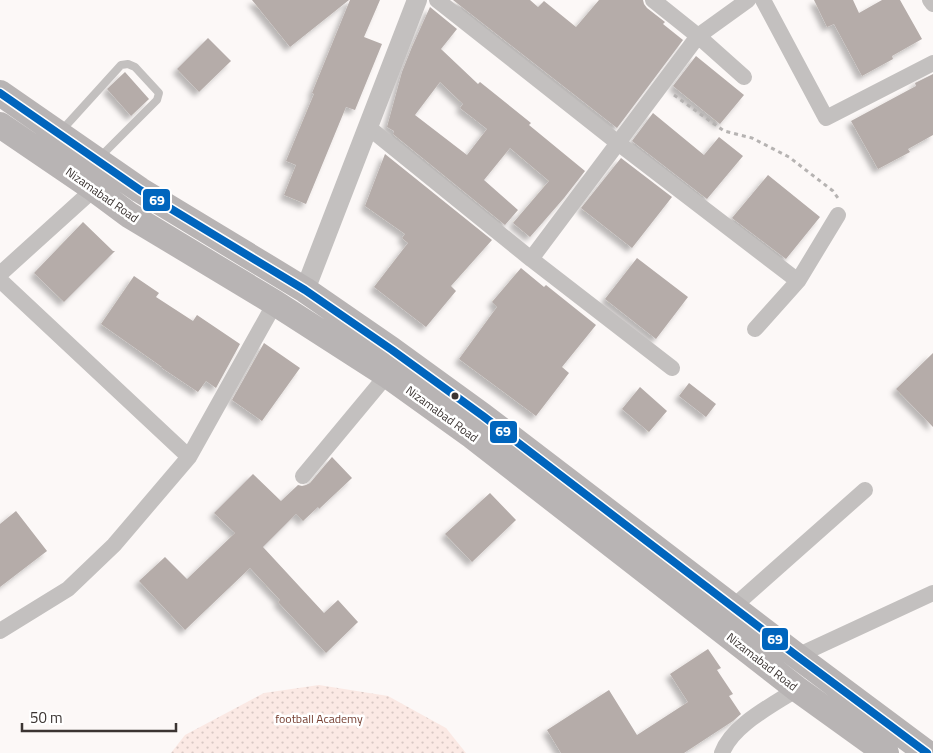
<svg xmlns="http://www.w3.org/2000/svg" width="933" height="753" viewBox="0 0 933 753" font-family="'Titillium Web',sans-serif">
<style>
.grass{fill:url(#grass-dots)}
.building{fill:#b5aca9;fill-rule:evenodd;filter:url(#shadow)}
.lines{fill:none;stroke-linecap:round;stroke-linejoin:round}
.path{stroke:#b6b3b2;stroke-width:3;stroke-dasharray:4 4;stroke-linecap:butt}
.service{stroke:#c3c0bf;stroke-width:8}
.minor{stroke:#c3c0bf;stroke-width:16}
.tertiary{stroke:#c3c0bf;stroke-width:20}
.trunk{stroke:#b8b4b4;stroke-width:26}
.bus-1-casing{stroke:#fff;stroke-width:11}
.bus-1{stroke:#0065bd;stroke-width:8}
.bus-dot{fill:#3b3432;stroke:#fff;stroke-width:2}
.labels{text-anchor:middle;stroke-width:5;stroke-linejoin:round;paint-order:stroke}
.street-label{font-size:12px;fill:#3b3432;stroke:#fff}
.park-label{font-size:12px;fill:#743d2f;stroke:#fff}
.line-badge{stroke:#fff;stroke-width:2}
.badge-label{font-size:14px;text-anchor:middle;font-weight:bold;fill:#fff}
</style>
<defs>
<pattern id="grass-dots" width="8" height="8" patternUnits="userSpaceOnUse" patternTransform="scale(1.25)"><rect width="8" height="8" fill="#fbe9e4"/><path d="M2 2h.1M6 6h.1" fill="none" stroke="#d8c8c4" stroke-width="1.8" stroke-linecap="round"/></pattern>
<filter id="shadow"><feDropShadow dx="-4.5" dy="4.5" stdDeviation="2.5" flood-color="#0004"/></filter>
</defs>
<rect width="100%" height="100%" fill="#fcf8f7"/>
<path class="grass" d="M 319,685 L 388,696 L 446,728 L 466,753 L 171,753 L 185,735 L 264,693 Z"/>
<path class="building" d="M 252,0 L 349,0 L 290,47 Z
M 350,0 L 380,0 L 364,37 L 382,44 L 355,110 L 346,107 L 306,204 L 284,195 L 296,165 L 286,161 L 314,94 L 312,93 Z
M 453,0 L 530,0 L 538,7 L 544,1 L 576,27 L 599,0 L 643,0 L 644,4 L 647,8 L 665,22 L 663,24 L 683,40 L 617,128 Z
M 814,0 L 853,0 L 859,13 L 882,0 L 900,0 L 922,39 L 892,56 L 893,59 L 862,76 L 834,24 L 827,27 Z
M 430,7 L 457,29 L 441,49 L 478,84 L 480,82 L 531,123 L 529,125 L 585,171 L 564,198 L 530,237 L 513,223 L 549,181 L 510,148 L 484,180 L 518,210 L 505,225 L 393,134 L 394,131 L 387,127 L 402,72 L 412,47 ZM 440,82 L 463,104 L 460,108 L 487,129 L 467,155 L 415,115 Z
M 208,38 L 231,61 L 199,92 L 177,69 Z
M 696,56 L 744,95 L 720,124 L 673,86 Z
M 125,72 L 149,99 L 131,116 L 107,89 Z
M 933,74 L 933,135 L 908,149 L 910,152 L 878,169 L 851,121 L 916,86 L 915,83 Z
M 653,113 L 704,155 L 719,137 L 743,156 L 707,199 L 632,141 Z
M 385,154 L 492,240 L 451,286 L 456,291 L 426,327 L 374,287 L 408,243 L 402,238 L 405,234 L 365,206 Z
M 621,158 L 672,197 L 632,248 L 581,208 Z
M 768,175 L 820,217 L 786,259 L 732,218 Z
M 83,222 L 113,251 L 115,251 L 64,302 L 34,273 Z
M 637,258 L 688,297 L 656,339 L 605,299 Z
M 521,268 L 544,287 L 546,285 L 596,325 L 562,367 L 569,373 L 536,416 L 459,359 L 497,307 L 492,302 Z
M 134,276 L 159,293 L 156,297 L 193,321 L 197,315 L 240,344 L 216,388 L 206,381 L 198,392 L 162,368 L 162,367 L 101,324 Z
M 264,343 L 300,368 L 262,421 L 232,400 Z
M 933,353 L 933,427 L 896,389 Z
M 689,383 L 716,404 L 706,417 L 679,396 Z
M 640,387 L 667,411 L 649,432 L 622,409 Z
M 332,457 L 352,478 L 319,509 L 318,507 L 303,521 L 296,514 L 263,547 L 324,613 L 338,600 L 358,622 L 326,653 L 278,602 L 280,600 L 250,568 L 185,630 L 139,581 L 165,557 L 187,579 L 235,533 L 214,513 L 253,474 L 281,501 L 298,485 L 302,486 L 306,485 L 310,483 Z
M 490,493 L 516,520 L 472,562 L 445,534 Z
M 16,511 L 47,551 L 0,587 L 0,524 Z
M 708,649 L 721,668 L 717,670 L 733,694 L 729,696 L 741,714 L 733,721 L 684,753 L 561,753 L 547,730 L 609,690 L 637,735 L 688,702 L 670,674 Z"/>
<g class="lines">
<path class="path" d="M 674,95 L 724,131 L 752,138 L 789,157 L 833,191 L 838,198"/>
<path class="service" d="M 62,130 L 121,65 L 128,64 L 135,67 L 159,93 L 157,100 L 100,157"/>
<path class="minor" d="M 437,0 L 618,143 L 798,281
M 653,0 L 698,36 L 744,77
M 763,0 L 826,118 L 933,63
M 930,0 L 933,4
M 368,127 L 531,259 L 672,368
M 531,259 L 698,36 L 748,0
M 0,274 L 94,189
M 0,280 L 189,457
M 755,329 L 798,281 L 838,215
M 303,476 L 387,375
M 733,607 L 865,490
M 0,631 L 68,589 L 114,545 L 189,457 L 275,303
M 797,656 L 933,593
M 722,753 C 732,725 773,705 797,689"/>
<path class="tertiary" d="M 305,290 L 417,0"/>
<path class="trunk" d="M 0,93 L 140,190 L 305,290 L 392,350 L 483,416 L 797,656 L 927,753
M 0,125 L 94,189 L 129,215 L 275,303 L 387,375 L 472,436 L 797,689 L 886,753"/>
<g class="bus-1-casing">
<path id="bus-1" d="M 0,93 L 140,190 L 305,290 L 392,350 L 483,416 L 797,656 L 927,753"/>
</g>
<use href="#bus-1" class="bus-1"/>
</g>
<circle class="bus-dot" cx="455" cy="396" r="4.5"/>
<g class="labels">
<g class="street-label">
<text transform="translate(102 195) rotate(35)" y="4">Nizamabad Road</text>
<text transform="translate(442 414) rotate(36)" y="4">Nizamabad Road</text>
<text transform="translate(762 662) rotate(38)" y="4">Nizamabad Road</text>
</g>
<g class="park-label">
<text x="319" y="723">football Academy</text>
</g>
</g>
<g class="line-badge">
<rect x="142" y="188" width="29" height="24" rx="5" fill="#0065bd"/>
<rect x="489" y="420" width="29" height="24" rx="5" fill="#0065bd"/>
<rect x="761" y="627" width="28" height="24" rx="5" fill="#0065bd"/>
</g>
<g class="badge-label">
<text x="157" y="205">69</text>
<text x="503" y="436">69</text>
<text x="775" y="644">69</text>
</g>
<path d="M22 723v8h154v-8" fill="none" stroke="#3b3432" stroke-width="2.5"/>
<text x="30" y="723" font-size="15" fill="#3b3432" stroke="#ffffff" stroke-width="4" paint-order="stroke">50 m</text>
</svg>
